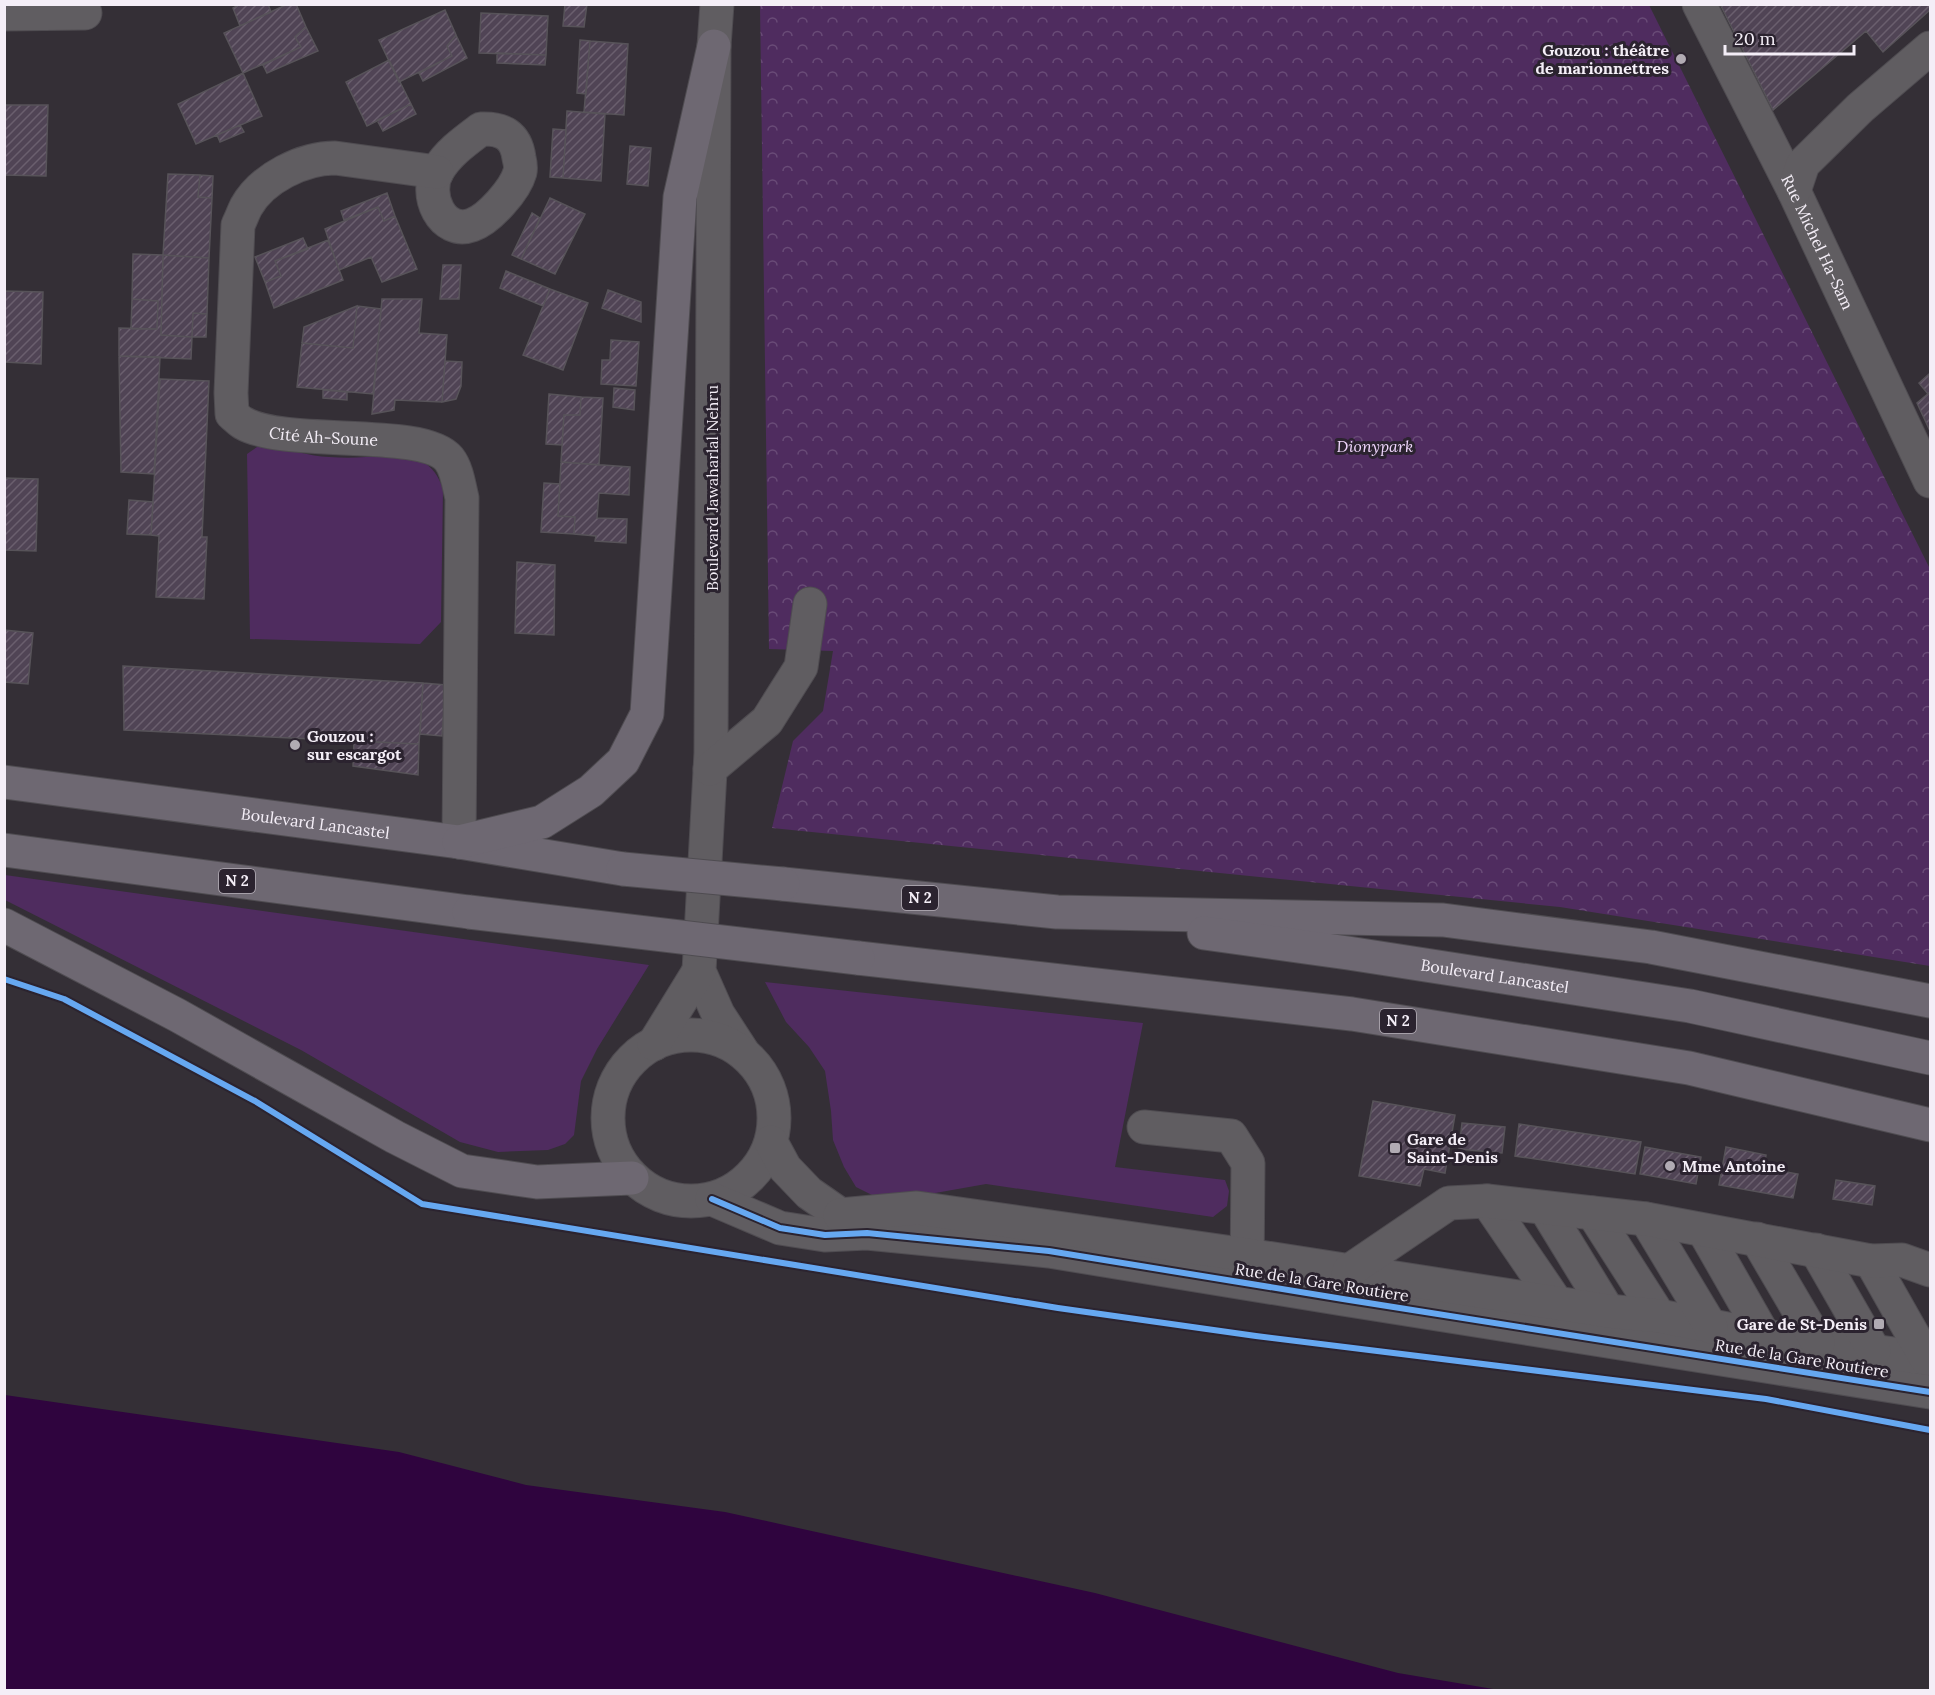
<svg xmlns="http://www.w3.org/2000/svg" width="1935" height="1695" viewBox="0 0 1935 1695" font-family="Lora,serif">
<style>
.grass{fill:#4f2c5f}
.park{fill:url(#park-crowns)}
.water{fill:#2f043e}
.building{fill:url(#building-hatch);stroke:#575359;stroke-width:1.5}
.lines{fill:none;stroke-linecap:round;stroke-linejoin:round}
.minor-casing{stroke:#4f4c51;stroke-width:35}
.major-casing{stroke:#4f4c51;stroke-width:35}
.minor{stroke:#605d61;stroke-width:33}
.major{stroke:#6e6872;stroke-width:33}
.major-bridge-casing{stroke:#4f4c51;stroke-width:35;stroke-linecap:butt}
.major-bridge{stroke:#6e6872;stroke-width:33}
.cycleway-casing{stroke:#2b232f;stroke-width:10}
.cycleway{stroke:#66a8f1;stroke-width:6}
.poi-dot{fill:#b1abb3;stroke:#2b232f;stroke-width:2}
.labels{text-anchor:middle;stroke-width:6;stroke-linejoin:round;paint-order:stroke}
.shield{fill:#2b232f;stroke:#b8b1bb;stroke-width:1.5}
.shield-label{font-size:15px;font-weight:bold;fill:#f4eef7}
.poi-label{font-size:16px;font-weight:bold;fill:#f4eef7;stroke:#2b232f;text-anchor:start}
.street-label{font-size:16px;fill:#f4eef7;stroke:#2b232f}
.park-label{font-size:16px;font-style:italic;fill:#efd5fc;stroke:#2b232f}
</style>
<defs>
<pattern id="park-crowns" width="20" height="18" patternUnits="userSpaceOnUse" patternTransform="scale(1.5)"><rect width="20" height="18" fill="#4f2c5f"/><path d="M2 6a3 3 0 1 1 6 0M12 15a3 3 0 1 1 6 0" fill="none" stroke="#694b77"/></pattern>
<pattern id="building-hatch" width="6" height="6" patternUnits="userSpaceOnUse" patternTransform="scale(1.5)"><rect width="6" height="6" fill="#504455"/><path d="M-1 1l2-2M0 6l6-6M5 7l2-2" fill="none" stroke="#6a5f6e"/></pattern>
</defs>
<rect width="100%" height="100%" fill="#342f36"/>
<path class="grass" d="M 271,444 C 290,450 309,456 329,457 C 342,458 354,458 366,457 C 400,455 430,450 443,489 L 441,622 L 420,644 L 250,639 L 247,454 L 257,447 Z
M 5,875 L 649,965 L 597,1049 L 581,1081 L 574,1135 L 565,1144 L 548,1150 L 498,1152 L 460,1142 L 301,1050 L 5,900 Z
M 765,982 L 1143,1023 L 1115,1167 L 1225,1180 L 1229,1191 L 1227,1206 L 1213,1217 L 986,1184 L 924,1195 L 876,1197 L 856,1187 L 844,1167 L 833,1140 L 831,1111 L 825,1071 L 809,1047 L 786,1022 Z"/>
<path class="park" d="M 760,5 L 1649,5 L 1930,569 L 1930,966 L 1560,907 L 772,828 L 793,741 L 823,711 L 833,651 L 769,649 Z"/>
<path class="water" d="M 5,1395 L 399,1452 L 526,1485 L 725,1512 L 1095,1593 L 1398,1673 L 1499,1690 L 5,1690 Z"/>
<path class="building" d="M 240,4 L 268,4 L 271,12 L 240,26 L 233,8 Z
M 288,4 L 296,4 L 306,27 L 295,37 L 301,47 L 243,73 L 224,33 Z
M 565,4 L 587,4 L 584,27 L 563,26 Z
M 1720,4 L 1930,4 L 1930,10 L 1883,52 L 1866,31 L 1773,110 Z
M 445,10 L 456,35 L 447,46 L 452,56 L 399,82 L 379,40 Z
M 481,13 L 548,16 L 546,55 L 479,53 Z
M 306,27 L 318,51 L 267,73 L 263,65 L 301,47 L 295,37 Z
M 456,35 L 467,58 L 423,81 L 419,73 L 452,56 L 447,46 Z
M 580,40 L 590,41 L 586,94 L 577,93 Z
M 590,41 L 628,44 L 624,115 L 584,112 Z
M 497,53 L 546,55 L 545,65 L 497,63 Z
M 389,60 L 411,104 L 367,126 L 346,82 Z
M 243,73 L 262,116 L 196,144 L 178,104 Z
M 411,104 L 416,114 L 383,131 L 377,120 Z
M 4,105 L 48,105 L 46,176 L 4,175 Z
M 567,111 L 605,114 L 601,181 L 563,178 Z
M 240,125 L 244,132 L 220,142 L 217,135 Z
M 553,129 L 566,130 L 563,178 L 550,177 Z
M 630,146 L 651,148 L 648,186 L 627,184 Z
M 168,174 L 200,175 L 198,197 L 212,198 L 209,258 L 163,255 Z
M 200,175 L 213,176 L 212,198 L 198,197 Z
M 387,193 L 395,216 L 384,221 L 378,207 L 344,220 L 341,211 Z
M 550,198 L 585,214 L 555,274 L 521,259 Z
M 378,207 L 384,221 L 395,216 L 417,269 L 382,282 L 371,257 L 339,270 L 325,229 Z
M 532,213 L 540,218 L 521,259 L 512,255 Z
M 303,238 L 308,249 L 275,261 L 281,276 L 265,282 L 255,257 Z
M 328,240 L 343,280 L 274,308 L 265,282 L 281,276 L 275,261 Z
M 133,254 L 163,255 L 161,335 L 192,337 L 191,359 L 119,356 L 119,328 L 157,329 L 158,301 L 132,299 Z
M 163,255 L 209,258 L 207,314 L 193,313 L 192,337 L 161,335 Z
M 443,265 L 461,265 L 459,299 L 440,299 Z
M 506,271 L 550,289 L 543,306 L 500,288 Z
M 550,289 L 588,303 L 563,370 L 523,355 Z
M 608,290 L 641,302 L 641,322 L 602,308 Z
M 4,291 L 43,292 L 41,364 L 4,362 Z
M 132,299 L 158,301 L 157,329 L 131,329 Z
M 382,299 L 422,299 L 419,333 L 447,335 L 442,402 L 395,400 L 394,410 L 372,414 Z
M 357,306 L 353,348 L 302,343 L 304,327 Z
M 357,306 L 381,309 L 373,394 L 297,387 L 302,343 L 353,348 Z
M 193,313 L 207,314 L 206,337 L 192,337 Z
M 611,340 L 639,342 L 636,386 L 601,384 L 602,360 L 610,360 Z
M 119,356 L 160,357 L 154,474 L 121,472 Z
M 445,361 L 462,362 L 461,386 L 456,399 L 442,402 Z
M 1929,374 L 1930,392 L 1928,394 L 1919,383 Z
M 160,379 L 209,381 L 202,537 L 207,537 L 204,599 L 156,597 L 159,536 L 151,535 Z
M 614,388 L 635,390 L 634,410 L 613,407 Z
M 323,390 L 347,392 L 347,400 L 323,398 Z
M 1930,392 L 1930,431 L 1917,403 Z
M 549,394 L 581,397 L 580,415 L 564,415 L 562,445 L 546,444 Z
M 581,397 L 603,398 L 599,465 L 561,462 L 564,415 L 580,415 Z
M 561,462 L 630,467 L 629,495 L 599,493 L 597,518 L 627,519 L 626,543 L 595,541 L 596,536 L 574,534 L 575,517 L 558,516 Z
M 4,478 L 38,479 L 36,551 L 4,550 Z
M 544,483 L 560,484 L 558,516 L 575,517 L 574,534 L 541,532 Z
M 129,500 L 153,502 L 151,535 L 127,534 Z
M 517,562 L 555,565 L 554,635 L 515,633 Z
M 4,630 L 33,633 L 28,684 L 4,682 Z
M 123,666 L 423,683 L 419,744 L 124,730 Z
M 423,683 L 446,685 L 442,736 L 420,734 Z
M 354,741 L 419,744 L 418,775 L 353,766 Z
M 1373,1101 L 1455,1115 L 1445,1173 L 1424,1169 L 1420,1186 L 1359,1176 Z
M 1462,1123 L 1505,1127 L 1502,1153 L 1459,1149 Z
M 1519,1124 L 1641,1142 L 1635,1174 L 1515,1156 Z
M 1645,1147 L 1701,1157 L 1696,1184 L 1640,1174 Z
M 1726,1147 L 1766,1155 L 1764,1168 L 1798,1174 L 1793,1198 L 1719,1185 Z
M 1836,1180 L 1875,1186 L 1872,1205 L 1833,1199 Z"/>
<g class="lines">
<g class="minor-casing">
<g id="minor">
<path d="M 717,4 L 714,46 L 711,753 L 699,971 L 718,1014 L 744,1054"/>
<path id="s1" d="M 1699,4 L 1794,191 L 1930,481"/>
<path d="M 4,14 L 85,13"/>
<path d="M 481,129 C 502,128 516,135 519,158 C 520,162 521,168 520,172 C 515,190 489,219 472,225 C 442,236 423,194 438,170 C 448,153 465,141 481,129 Z"/>
<path id="s2" d="M 437,172 L 335,158 C 303,158 262,178 246,207 C 243,213 241,219 238,225 L 231,393 L 232,414 C 236,417 239,421 243,423 C 286,448 423,427 449,459 C 457,469 459,486 462,498 L 459,842"/>
<path d="M 1794,191 L 1803,164 L 1860,108 L 1930,48"/>
<path d="M 710,769 L 767,721 L 801,667 L 810,604"/>
<circle cx="691" cy="1118" r="83"/>
<path d="M 654,1044 L 699,971"/>
<path d="M 1144,1127 L 1231,1136 L 1248,1163 L 1247,1275"/>
<path d="M 771,1142 L 785,1168 L 809,1193 L 858,1227"/>
<path d="M 712,1199 L 780,1228 L 825,1235 L 867,1233 L 1049,1251 L 1343,1299 L 1930,1392"/>
<path d="M 1487,1201 L 1556,1302"/>
<path d="M 1545,1208 L 1608,1311"/>
<path d="M 1593,1213 L 1659,1316"/>
<path d="M 840,1215 L 917,1208 L 1247,1255 L 1608,1311 L 1659,1316 L 1764,1336 L 1930,1359"/>
<path d="M 1646,1219 L 1711,1327"/>
<path d="M 1704,1231 L 1764,1336"/>
<path d="M 1757,1239 L 1818,1343"/>
<path d="M 1816,1250 L 1874,1351"/>
<path d="M 1871,1261 L 1926,1358"/>
<path d="M 1347,1280 L 1349,1271 L 1449,1203 L 1487,1201 L 1646,1219 L 1871,1261 L 1902,1260 L 1930,1270"/>
</g>
</g>
<g class="major-casing">
<g id="major">
<path id="s3" d="M 4,782 L 459,842 L 623,869"/>
<path d="M 459,842 L 542,822 L 591,791 L 623,761 L 647,714 L 680,197 L 714,46"/>
<path d="M 4,850 L 469,912"/>
<path d="M 783,884 L 1057,912 L 1443,920 L 1651,947 L 1930,1001"/>
<path d="M 4,925 L 177,1015 L 395,1137 L 462,1171 L 537,1182 L 632,1178"/>
<path id="s4" d="M 1204,933 L 1348,953 L 1690,1006 L 1930,1058"/>
<path d="M 858,958 L 1352,1014 L 1689,1068 L 1930,1125"/>
</g>
</g>
<use href="#minor" class="minor"/>
<use href="#major" class="major"/>
<g class="major-bridge-casing">
<path id="major-bridge" d="M 623,869 L 783,884
M 469,912 L 858,958"/>
</g>
<use href="#major-bridge" class="major-bridge"/>
<g class="cycleway-casing">
<path id="cycleway" d="M 4,979 L 64,999 L 255,1101 L 422,1204 L 1058,1308 L 1256,1336 L 1766,1399 L 1930,1430
M 712,1199 L 780,1228 L 825,1235 L 867,1233 L 1049,1251 L 1343,1299 L 1930,1392"/>
</g>
<use href="#cycleway" class="cycleway"/>
</g>
<g class="poi-dot">
<circle cx="1681" cy="59" r="6"/>
<circle cx="295" cy="745" r="6"/>
<rect x="1389" y="1142" width="12" height="12" rx="3"/>
<circle cx="1670" cy="1166" r="6"/>
<rect x="1873" y="1318" width="12" height="12" rx="3"/>
</g>
<g class="labels">
<g class="shield">
<rect x="219" y="869" width="36" height="24" rx="4.5"/>
<rect x="902" y="886" width="36" height="24" rx="4.5"/>
<rect x="1380" y="1009" width="36" height="24" rx="4.5"/>
</g>
<g class="shield-label">
<text x="237" y="886">N 2</text>
<text x="920" y="903">N 2</text>
<text x="1398" y="1026">N 2</text>
</g>
<g class="poi-label">
<text x="1669" y="56" text-anchor="end">Gouzou : théâtre<tspan x="1669" dy="18">de marionnettres</tspan></text>
<text x="307" y="742">Gouzou :<tspan x="307" dy="18">sur escargot</tspan></text>
<text x="1407" y="1145">Gare de<tspan x="1407" dy="18">Saint-Denis</tspan></text>
<text x="1682" y="1172">Mme Antoine</text>
<text x="1867" y="1330" text-anchor="end">Gare de St-Denis</text>
</g>
<g class="street-label">
<text dy="6" stroke="none"><textPath href="#s1" startOffset="266">Rue Michel Ha-Sam</textPath></text>
<text dy="6" stroke="none"><textPath href="#s2" startOffset="514">Cité Ah-Soune</textPath></text>
<text transform="translate(712 488) rotate(-90)" y="6">Boulevard Jawaharlal Nehru</text>
<text dy="6" stroke="none"><textPath href="#s3" startOffset="314">Boulevard Lancastel</textPath></text>
<text dy="6" stroke="none"><textPath href="#s4" startOffset="294">Boulevard Lancastel</textPath></text>
<text transform="translate(1322 1282) rotate(9)" y="6">Rue de la Gare Routiere</text>
<text transform="translate(1802 1358) rotate(9)" y="6">Rue de la Gare Routiere</text>
</g>
<g class="park-label">
<text x="1375" y="452">Dionypark</text>
</g>
</g>
<rect width="1935" height="1695" fill="none" stroke="#f4eef7" stroke-width="12"/>
<path d="M1725 45v9h129v-9" fill="none" stroke="#f4eef7" stroke-width="3"/>
<text x="1734" y="45" font-size="18" fill="#f4eef7" stroke="#2b232f" stroke-width="4.5" paint-order="stroke">20 m</text>
</svg>
